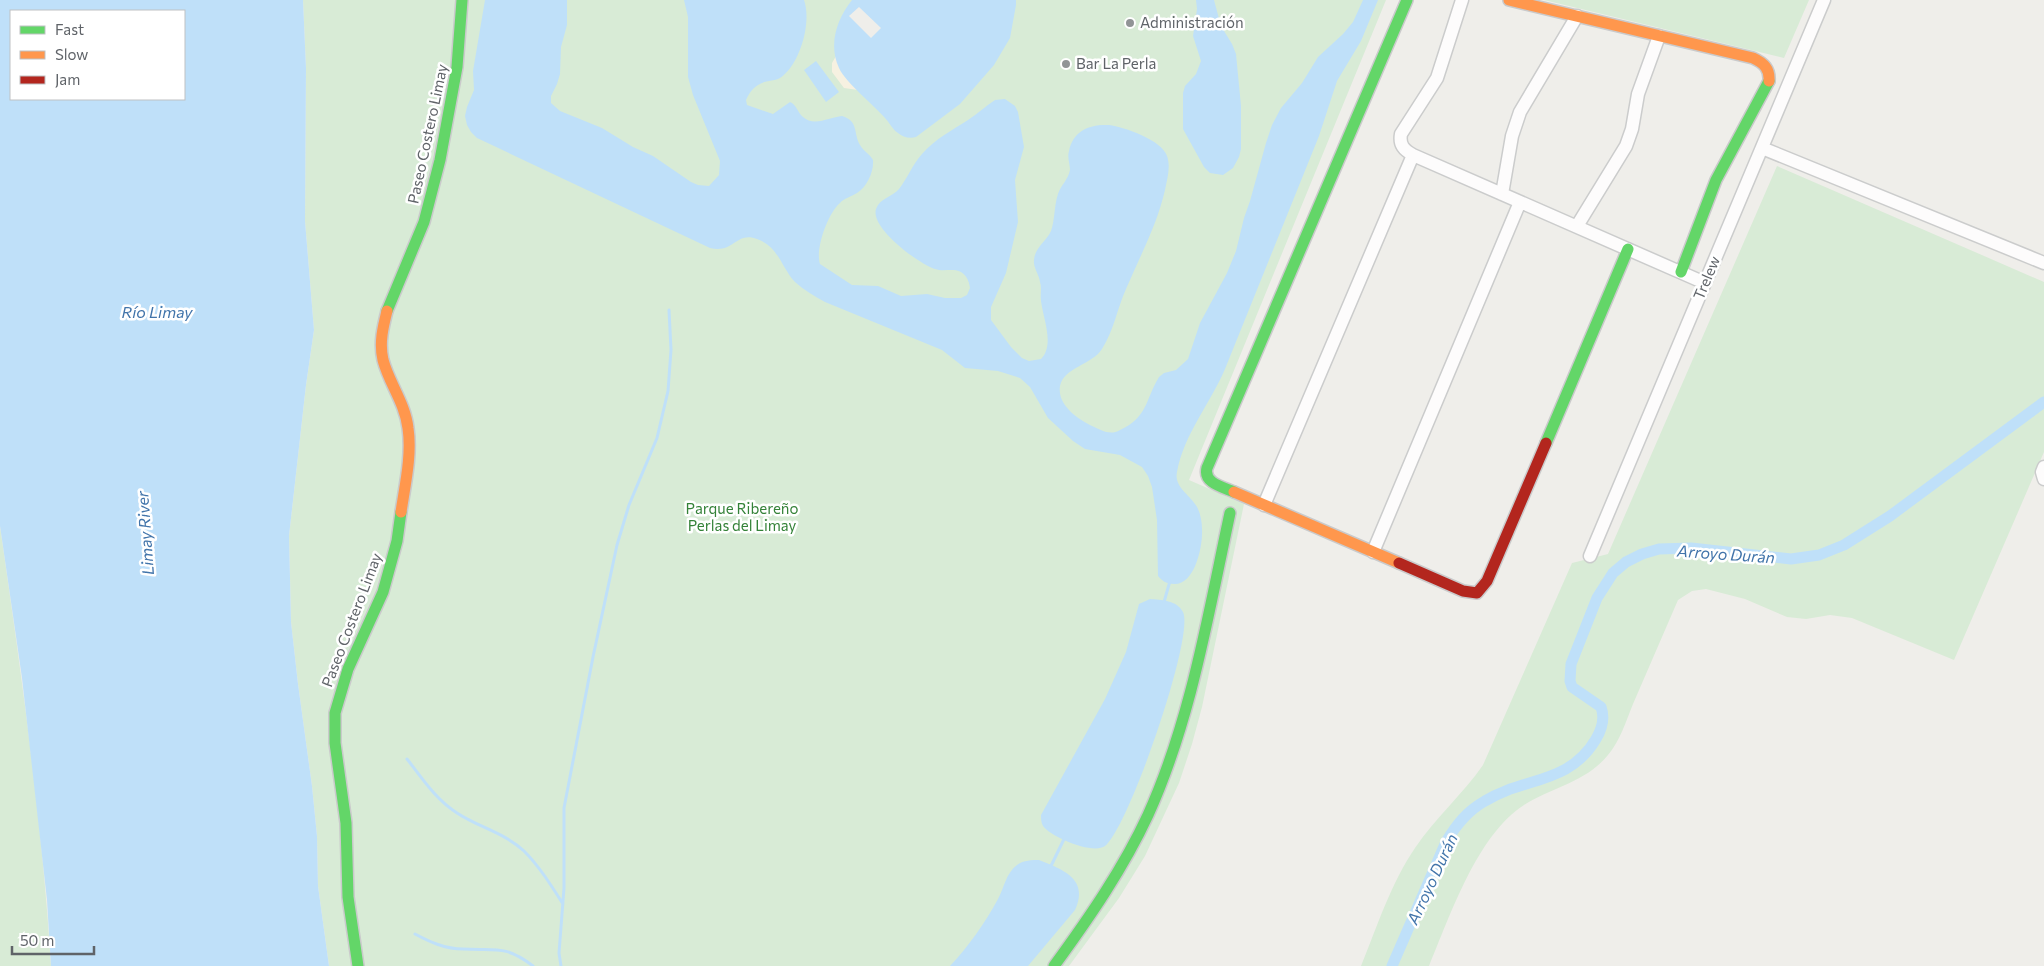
<svg xmlns="http://www.w3.org/2000/svg" width="2044" height="966" viewBox="0 0 2044 966" font-family="Commissioner,sans-serif">
<style>
.green{fill:#d8ebd6}
.sand{fill:#f6f1e1}
.water{fill:#bfe0f9;fill-rule:evenodd}
.pier{fill:#efeeea}
.lines{fill:none;stroke-linecap:round;stroke-linejoin:round}
.stream{stroke:#bfe0f9;stroke-width:3}
.canal{stroke:#bfe0f9;stroke-width:11}
.street-casing{stroke:#cbcccc;stroke-width:15}
.fast-casing{stroke:#cacacb;stroke-width:14}
.slow-casing{stroke:#cacacb;stroke-width:14}
.jam-casing{stroke:#cacacb;stroke-width:14}
.street{stroke:#fdfcfc;stroke-width:12}
.fast{stroke:#63d668;stroke-width:11}
.slow{stroke:#ff974d;stroke-width:11}
.jam{stroke:#b3261e;stroke-width:11}
.poi-dot{fill:#919496;stroke:#fff;stroke-width:2}
.labels{text-anchor:middle;stroke-width:5;stroke-linejoin:round;paint-order:stroke}
.poi-label{font-size:15px;fill:#5f6368;stroke:#fff;text-anchor:start}
.street-label{font-size:15px;fill:#5f6368;stroke:#fff}
.park-label{font-size:15px;fill:#348238;stroke:#fff}
.water-label{font-size:16px;font-style:italic;fill:#4174aa;stroke:#fff}
</style>
<rect width="100%" height="100%" fill="#efeeea"/>
<path class="green" d="M 303,0 L 1386,0 L 1189,480 L 1244,504 L 1202,707 L 1192,744 L 1179,783 L 1145,856 L 1119,898 L 1069,966 L 329,966 L 318,886 L 317,836 L 312,786 L 298,684 L 291,622 L 290,578 L 289,536 L 306,385 L 314,330 L 305,221 L 306,68 Z
M 1544,0 L 1809,0 L 1784,58 Z
M 1777,166 L 2044,282 L 2044,452 L 1954,660 L 1852,618 L 1830,615 L 1806,619 L 1787,617 L 1745,599 L 1706,589 L 1692,591 L 1678,600 C 1663,635 1648,669 1633,704 C 1626,721 1620,741 1608,755 C 1586,782 1553,787 1524,805 C 1477,835 1450,916 1429,966 L 1361,966 C 1377,927 1391,883 1415,848 C 1435,818 1463,794 1483,765 L 1572,563 L 1608,554 Z
M 0,526 C 21,672 42,818 51,966 L 0,966 Z"/>
<path class="sand" d="M 836,56 C 839,71 847,79 858,90 L 844,88 L 832,72 L 832,63 Z"/>
<path class="water" d="M 0,0 L 303,0 L 306,68 L 305,221 L 314,330 L 306,385 L 289,536 L 290,578 L 291,622 L 298,684 L 312,786 L 317,836 L 318,886 L 329,966 L 51,966 L 47,900 L 22,678 L 0,526 ZM 11,11 L 184,11 L 184,99 L 11,99 Z
M 485,0 L 567,0 L 567,25 L 561,47 L 560,74 L 557,84 L 551,96 L 551,103 L 560,111 L 602,128 L 633,147 L 653,156 L 691,182 L 698,185 L 709,186 L 719,175 L 720,161 L 693,95 L 688,77 L 688,17 L 684,0 L 804,0 C 812,22 800,65 780,78 C 777,80 772,80 769,81 C 757,83 751,89 746,100 L 747,105 L 773,114 L 790,102 C 797,105 797,112 803,117 C 814,127 830,117 842,116 C 859,121 853,133 860,145 C 863,151 870,154 873,160 C 874,172 867,187 857,193 C 851,197 844,198 840,203 C 828,213 815,249 820,264 L 852,285 L 878,286 L 901,296 L 927,294 L 945,298 L 961,298 L 967,295 L 970,288 C 969,281 967,276 961,272 C 953,268 943,272 935,269 C 919,264 870,228 876,209 C 880,198 892,197 899,189 C 907,179 912,165 922,154 C 935,139 951,131 968,120 C 977,114 986,106 995,100 L 1005,99 L 1015,106 L 1018,112 L 1024,147 L 1015,180 L 1018,222 L 1006,273 L 991,307 L 991,320 L 1011,347 L 1022,358 L 1029,361 L 1041,359 C 1055,345 1043,318 1041,301 C 1040,294 1042,288 1040,282 C 1039,274 1033,268 1034,260 C 1035,247 1046,242 1051,231 C 1055,220 1054,206 1058,194 C 1061,185 1068,180 1070,170 C 1070,164 1067,158 1069,151 C 1073,131 1089,124 1109,125 C 1124,127 1162,140 1167,156 C 1171,167 1167,179 1165,190 C 1157,225 1140,256 1126,289 C 1117,309 1114,330 1102,349 C 1092,365 1064,367 1060,386 C 1057,405 1078,419 1092,426 C 1101,430 1110,436 1120,430 C 1148,417 1145,400 1159,377 L 1164,373 L 1176,370 L 1188,359 L 1200,323 L 1227,273 L 1236,251 L 1244,218 L 1250,201 L 1266,143 L 1272,125 L 1281,108 L 1302,83 L 1318,57 L 1343,34 L 1353,22 L 1363,0 L 1378,0 L 1361,41 L 1337,81 L 1319,136 L 1225,369 C 1210,404 1184,434 1177,472 C 1174,486 1188,494 1195,504 C 1200,510 1202,521 1202,529 C 1203,546 1195,585 1174,584 C 1167,584 1162,581 1158,576 L 1157,520 L 1152,487 L 1148,476 L 1142,467 L 1120,455 L 1085,449 L 1073,441 L 1048,418 L 1030,387 L 1020,378 L 998,371 L 965,368 L 942,350 L 825,302 C 814,296 804,290 795,282 C 781,267 779,247 757,239 C 736,231 734,254 710,248 L 477,138 L 471,132 L 467,125 L 465,116 L 467,107 L 474,90 L 473,71 Z
M 852,0 L 1016,0 L 1016,5 L 1010,38 L 994,65 L 960,104 L 916,137 C 909,139 903,137 898,133 C 892,129 890,123 885,118 C 873,104 846,83 839,68 C 828,44 837,19 852,0 Z
M 1196,0 L 1214,0 L 1221,26 L 1232,44 L 1236,54 L 1241,106 L 1241,149 L 1239,157 L 1233,168 L 1223,175 L 1210,173 L 1204,167 L 1183,129 L 1183,93 L 1185,86 L 1196,74 L 1201,61 L 1193,36 L 1197,9 Z
M 816,61 L 839,92 L 826,102 L 804,70 Z
M 1150,599 C 1161,600 1177,600 1183,612 C 1195,636 1128,829 1105,846 C 1093,855 1051,837 1043,826 C 1041,822 1041,819 1041,815 L 1105,699 L 1126,652 L 1139,604 Z
M 1039,860 C 1064,870 1089,879 1075,910 L 1028,966 L 950,966 C 968,947 985,923 998,899 C 1004,888 1006,873 1017,865 C 1024,860 1032,860 1039,860 Z"/>
<path class="pier" d="M 859,7 L 881,28 L 871,38 L 849,16 Z"/>
<g class="lines">
<path class="stream" d="M 1164,602 L 1170,581
M 407,759 C 422,778 436,800 457,813 C 478,827 505,833 524,851 C 539,866 551,885 563,904
M 1050,868 L 1065,837
M 415,934 C 430,942 445,949 463,949 C 495,951 504,944 533,966
M 561,966 L 559,953 L 564,888 L 564,808 L 593,657 L 617,545 L 629,505 L 657,438 L 668,391 L 671,350 L 669,310"/>
<path class="canal" d="M 1392,966 L 1446,842 C 1456,825 1467,811 1485,801 C 1523,777 1569,785 1596,739 C 1602,729 1605,718 1601,707 L 1572,687 L 1570,681 L 1571,664 L 1597,598 L 1613,573 L 1626,562 L 1642,554 L 1659,549 L 1691,548 L 1791,559 L 1819,555 L 1844,545 L 1890,516 L 2044,402"/>
<g class="street-casing">
<path id="street" d="M 1462,0 L 1437,78 L 1401,134 C 1399,145 1404,150 1413,155 L 1705,283
M 1762,148 L 2044,263
M 1502,194 L 1512,136 L 1520,112 L 1577,16
M 1577,226 L 1626,146 L 1632,129 L 1638,94 L 1659,36
M 2044,467 L 2042,472 L 2044,479
M 1264,505 L 1413,155
M 1373,552 L 1520,202
M 1590,556 L 1824,0"/>
</g>
<g class="fast-casing">
<path id="fast" d="M 1681,272 L 1716,180 L 1769,81
M 387,311 L 424,222 L 440,160 L 457,67 L 462,0
M 1546,443 L 1628,249
M 1234,492 C 1223,487 1203,483 1207,468 L 1407,0
M 358,966 L 348,897 L 346,823 L 335,743 L 335,713 L 348,669 L 383,592 L 397,541 L 401,512
M 1054,966 C 1089,918 1123,869 1148,815 C 1191,720 1208,615 1230,513"/>
</g>
<g class="slow-casing">
<path id="slow" d="M 1509,0 L 1753,58 C 1764,63 1770,69 1769,81
M 387,311 C 383,327 379,343 383,360 C 389,383 405,403 408,428 C 412,455 405,485 401,512
M 1234,492 L 1399,563"/>
</g>
<g class="jam-casing">
<path id="jam" d="M 1399,563 L 1463,591 L 1477,593 L 1487,581 L 1546,443"/>
</g>
<use href="#street" class="street"/>
<use href="#fast" class="fast"/>
<use href="#slow" class="slow"/>
<use href="#jam" class="jam"/>
</g>
<g class="poi-dot">
<circle cx="1130" cy="23" r="5"/>
<circle cx="1066" cy="64" r="5"/>
</g>
<g class="labels">
<g class="poi-label">
<text x="1140" y="28">Administración</text>
<text x="1076" y="69">Bar La Perla</text>
</g>
<g class="street-label">
<text transform="translate(428 134) rotate(-78)" y="5">Paseo Costero Limay</text>
<text transform="translate(1707 278) rotate(-67)" y="5">Trelew</text>
<text transform="translate(352 620) rotate(-69)" y="5">Paseo Costero Limay</text>
</g>
<g class="park-label">
<text x="742" y="514">Parque Ribereño<tspan x="742" dy="17">Perlas del Limay</tspan></text>
</g>
<g class="water-label">
<text x="157" y="318">Río Limay</text>
<text transform="translate(145 533) rotate(-94)" y="6">Limay River</text>
<text transform="translate(1726 554) rotate(4)" y="6">Arroyo Durán</text>
<text transform="translate(1432 879) rotate(-65)" y="6">Arroyo Durán</text>
</g>
</g>
<rect x="10" y="10" width="175" height="90" fill="#ffffff" stroke="#bfc1c3"/>
<rect x="20" y="26" width="25" height="8" fill="#63d668" stroke="#bfc1c3"/>
<text x="55" y="35" font-size="15" fill="#5f6368">Fast</text>
<rect x="20" y="51" width="25" height="8" fill="#ff974d" stroke="#bfc1c3"/>
<text x="55" y="60" font-size="15" fill="#5f6368">Slow</text>
<rect x="20" y="76" width="25" height="8" fill="#b3261e" stroke="#bfc1c3"/>
<text x="55" y="85" font-size="15" fill="#5f6368">Jam</text>
<path d="M12 946v8h82v-8" fill="none" stroke="#5f6368" stroke-width="2.5"/>
<text x="20" y="946" font-size="15" fill="#5f6368" stroke="#ffffff" stroke-width="4" paint-order="stroke">50 m</text>
</svg>
